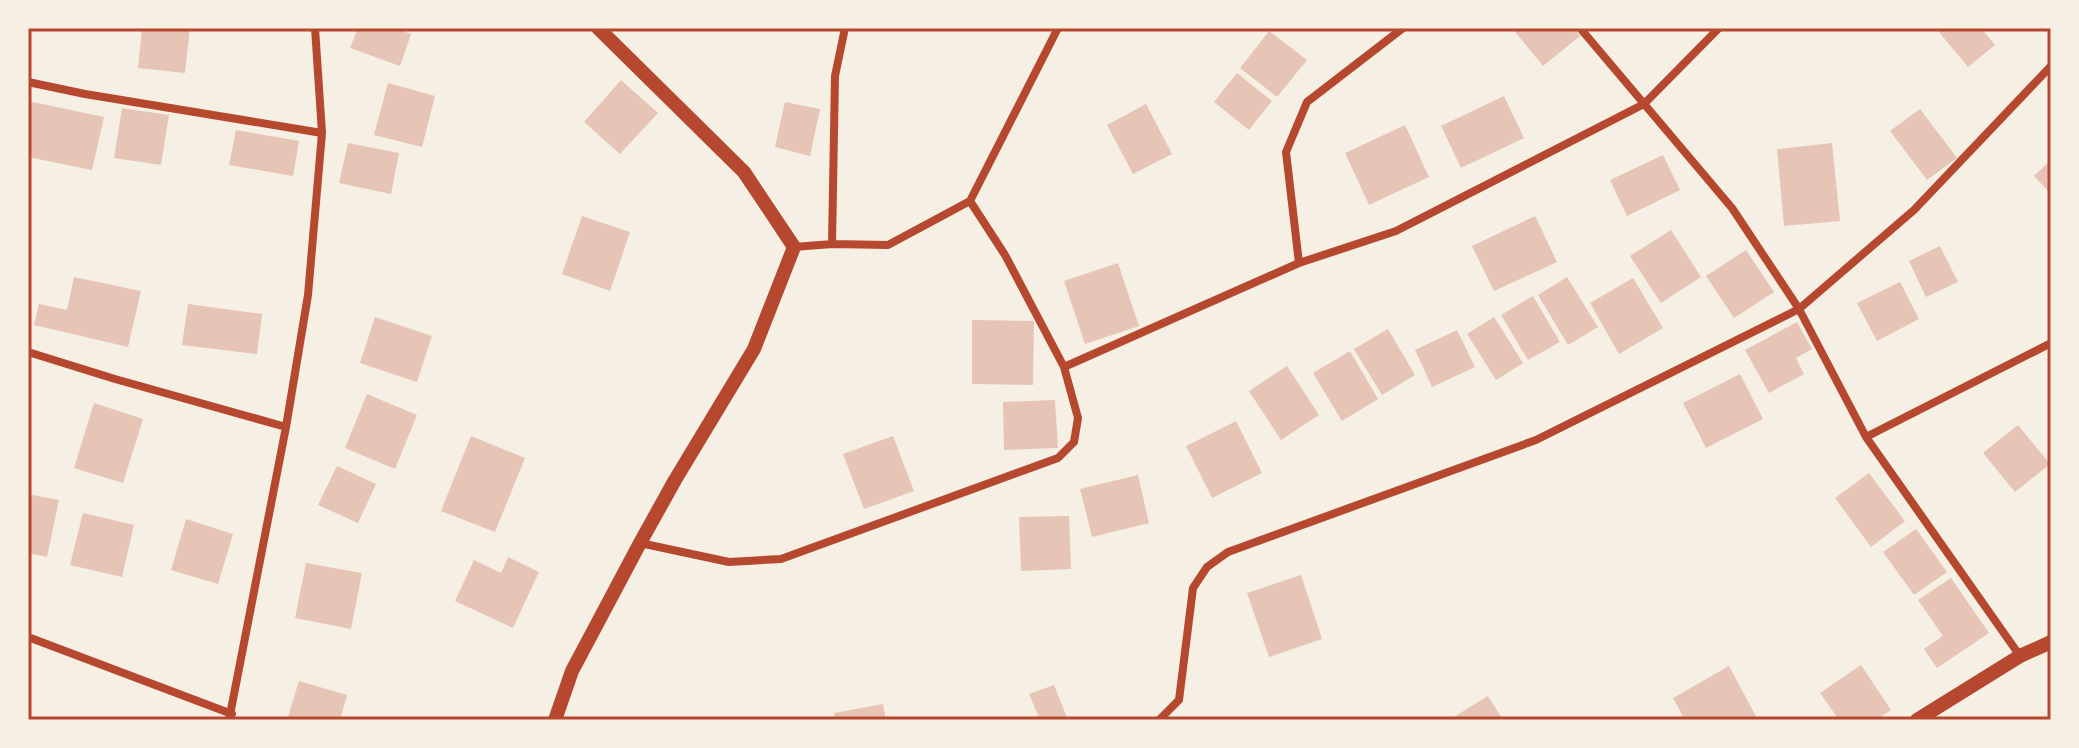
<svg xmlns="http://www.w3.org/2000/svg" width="2079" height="748" viewBox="0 0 2079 748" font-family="Commissioner,sans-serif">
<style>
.building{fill:#e6c5b7}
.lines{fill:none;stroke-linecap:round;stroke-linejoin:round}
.minor{stroke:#b5482f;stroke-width:8}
.tertiary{stroke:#b5482f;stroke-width:14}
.neatline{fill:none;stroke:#b5482f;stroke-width:3}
</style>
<rect width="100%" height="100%" fill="#f6efe4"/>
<path class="building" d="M 142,28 L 190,28 L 185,73 L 138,68 Z
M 358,28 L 394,28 L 411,34 L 400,66 L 350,48 Z
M 1512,28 L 1574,28 L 1580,36 L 1543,66 Z
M 1942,28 L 1981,28 L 1995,45 L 1968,67 L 1938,31 Z
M 1269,31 L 1307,60 L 1277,97 L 1240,68 Z
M 1237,73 L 1272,101 L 1249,130 L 1214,102 Z
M 621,80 L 658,113 L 620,154 L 584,122 Z
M 388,83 L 435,96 L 422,147 L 374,135 Z
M 1504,96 L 1524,138 L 1461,168 L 1441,126 Z
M 28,101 L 104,117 L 92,170 L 28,157 Z
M 785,102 L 820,109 L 810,156 L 775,147 Z
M 1146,104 L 1172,154 L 1133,174 L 1107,125 Z
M 122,108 L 169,115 L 161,165 L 114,158 Z
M 1920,109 L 1957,158 L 1927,180 L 1890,131 Z
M 1405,125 L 1429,177 L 1369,205 L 1345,153 Z
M 236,130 L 299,141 L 293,176 L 229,165 Z
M 348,143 L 399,153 L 391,194 L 339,183 Z
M 1832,143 L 1840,221 L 1784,226 L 1777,149 Z
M 1663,155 L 1680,190 L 1627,216 L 1610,180 Z
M 2051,160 L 2051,194 L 2034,176 Z
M 582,216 L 630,232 L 610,291 L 562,274 Z
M 1535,216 L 1557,262 L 1494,291 L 1472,246 Z
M 1671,230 L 1701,277 L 1661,303 L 1630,256 Z
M 1940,246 L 1958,282 L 1926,297 L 1909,261 Z
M 1746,250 L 1774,292 L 1734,318 L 1706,276 Z
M 1118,263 L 1139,326 L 1085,344 L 1064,281 Z
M 74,277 L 141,291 L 128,347 L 34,325 L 39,304 L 67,310 Z
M 1567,277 L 1598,327 L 1568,345 L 1538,295 Z
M 1633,278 L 1663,328 L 1619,354 L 1590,303 Z
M 1900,282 L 1919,319 L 1877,341 L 1857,303 Z
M 1533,296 L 1560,342 L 1528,360 L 1501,315 Z
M 188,304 L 262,314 L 257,354 L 182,345 Z
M 375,317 L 432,336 L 417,382 L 360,363 Z
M 1494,317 L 1523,363 L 1496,380 L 1467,334 Z
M 972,320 L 1034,321 L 1033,385 L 972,384 Z
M 1797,322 L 1812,349 L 1796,358 L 1804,374 L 1769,393 L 1745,350 Z
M 1388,329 L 1415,375 L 1382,395 L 1354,349 Z
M 1457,330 L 1475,367 L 1432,387 L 1415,350 Z
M 1350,351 L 1378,399 L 1342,421 L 1313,373 Z
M 1287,366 L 1319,415 L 1281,440 L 1249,391 Z
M 1740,374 L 1763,419 L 1706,448 L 1683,403 Z
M 367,394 L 417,415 L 395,469 L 345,448 Z
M 1055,400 L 1058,448 L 1004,450 L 1003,402 Z
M 94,403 L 143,419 L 123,483 L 74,468 Z
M 1236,421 L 1262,473 L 1212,498 L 1186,446 Z
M 2018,425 L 2050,464 L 2015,492 L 1983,453 Z
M 471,436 L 525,458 L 495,532 L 441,511 Z
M 893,436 L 914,491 L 864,509 L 843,454 Z
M 337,466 L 376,484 L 358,523 L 318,505 Z
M 1869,473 L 1905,521 L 1871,547 L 1835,498 Z
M 1138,475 L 1149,523 L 1092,537 L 1080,489 Z
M 28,494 L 59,500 L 47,557 L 28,553 Z
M 83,513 L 134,525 L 122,577 L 70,565 Z
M 1069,516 L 1071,569 L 1021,571 L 1019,517 Z
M 186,519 L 233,534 L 218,584 L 171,570 Z
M 1916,529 L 1947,572 L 1914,595 L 1883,552 Z
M 508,557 L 539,572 L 513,628 L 455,601 L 474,560 L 501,573 Z
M 306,563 L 362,573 L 351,629 L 295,618 Z
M 1301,575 L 1322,639 L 1269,657 L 1247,593 Z
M 1951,578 L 1989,633 L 1937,668 L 1924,649 L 1943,636 L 1918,600 Z
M 1861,665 L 1891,710 L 1876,720 L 1839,720 L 1820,693 Z
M 1729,666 L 1758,720 L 1685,720 L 1673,698 Z
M 299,681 L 347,695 L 340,720 L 287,720 Z
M 1054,685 L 1068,720 L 1040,720 L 1029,694 Z
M 1488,696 L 1503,720 L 1449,720 Z
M 883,704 L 886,720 L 835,720 L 834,713 Z"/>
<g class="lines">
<path class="minor" d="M 1580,28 L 1732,208 L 1799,309 L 1866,437 L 2020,656
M 28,82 L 85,94 L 322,133
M 832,244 L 835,76 L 845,28
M 794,247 L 832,244 L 888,245 L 970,201 L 1058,28
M 1299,263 L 1286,152 L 1307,102 L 1403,28
M 28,352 L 115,379 L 286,427
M 1064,367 L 1299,263 L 1396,231 L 1644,104 L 1719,28
M 1866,437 L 2051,343
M 640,543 L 729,562 L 781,559 L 1058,458 L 1074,442 L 1078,418 L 1064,367 L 1005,255 L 970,201
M 28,637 L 232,714
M 229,720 L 286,427 L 308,295 L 322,133 L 315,28
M 1159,720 L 1179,700 L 1193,588 L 1207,567 L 1228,552 L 1536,440 L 1799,309 L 1914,210 L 2051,66"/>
<path class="tertiary" d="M 555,720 L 572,671 L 640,543 L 675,480 L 754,349 L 794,247 L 744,172 L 598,28
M 1917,720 L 2020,656 L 2051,642"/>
</g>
<rect width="2079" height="748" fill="none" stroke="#f6efe4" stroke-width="60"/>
<rect x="30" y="30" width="2019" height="688" class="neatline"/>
</svg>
